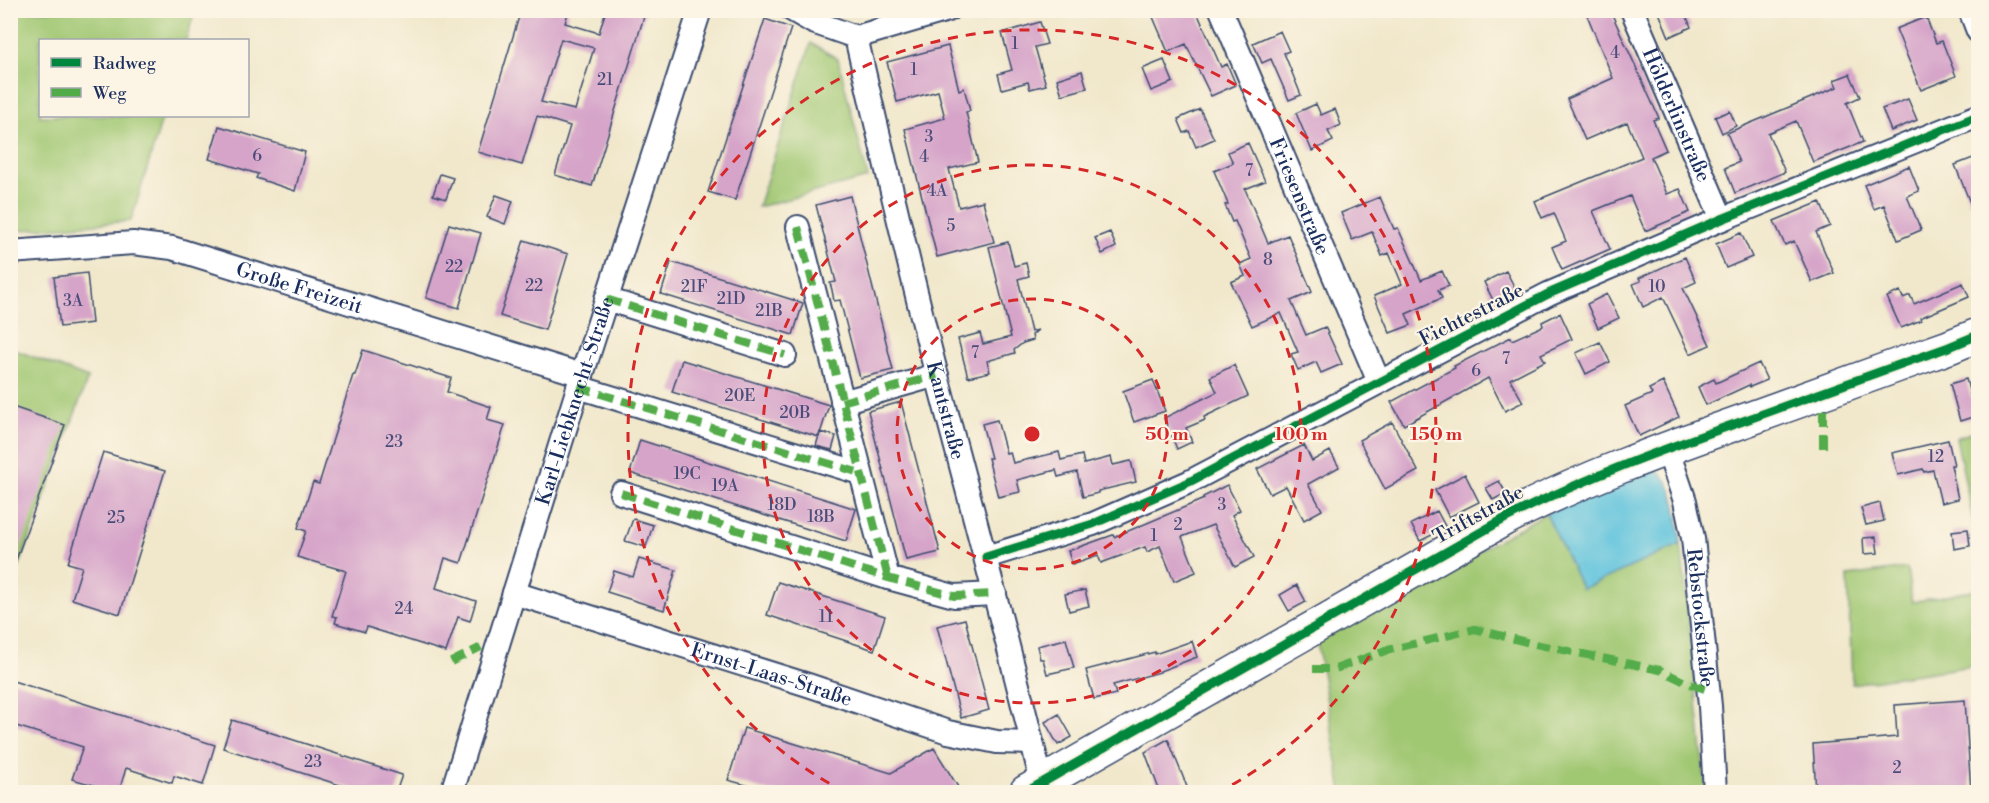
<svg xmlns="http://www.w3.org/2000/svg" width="1989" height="803" viewBox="0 0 1989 803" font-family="'Libre Bodoni',serif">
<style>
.green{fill:#a0c772;stroke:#5e7b68;stroke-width:1.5}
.water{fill:#5fc3dd;stroke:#3d799e;stroke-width:1.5}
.building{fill:#d6a4c9;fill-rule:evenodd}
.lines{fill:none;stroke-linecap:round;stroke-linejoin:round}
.street-casing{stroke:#3b4b6e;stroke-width:26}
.primary-casing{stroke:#3b4b6e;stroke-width:36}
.street{stroke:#fff;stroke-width:22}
.primary{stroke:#fff;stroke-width:33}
.quiet{stroke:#52ab49;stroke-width:8;stroke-dasharray:15 8;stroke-linecap:butt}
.cycleway-casing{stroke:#fcf5e5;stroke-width:13}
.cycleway{stroke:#00873e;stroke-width:9}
.ring{fill:none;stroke:#d62828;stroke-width:3;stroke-dasharray:10 8}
.labels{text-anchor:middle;stroke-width:4.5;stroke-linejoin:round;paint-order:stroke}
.number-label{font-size:16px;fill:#4a4c79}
.street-label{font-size:20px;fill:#1b2f5e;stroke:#fcf5e5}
.centre{fill:#d62828;stroke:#fcf5e5;stroke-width:3}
.ring-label{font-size:18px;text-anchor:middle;font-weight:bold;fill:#d62828;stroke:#fcf5e5;stroke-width:4.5;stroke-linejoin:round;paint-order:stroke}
</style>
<rect width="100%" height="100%" fill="#fcf5e5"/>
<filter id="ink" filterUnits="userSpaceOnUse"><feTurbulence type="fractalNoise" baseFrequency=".0167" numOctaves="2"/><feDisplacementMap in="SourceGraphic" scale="12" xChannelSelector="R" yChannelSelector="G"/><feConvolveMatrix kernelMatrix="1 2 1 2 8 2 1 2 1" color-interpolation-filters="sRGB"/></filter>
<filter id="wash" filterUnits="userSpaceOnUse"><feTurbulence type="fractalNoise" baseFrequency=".008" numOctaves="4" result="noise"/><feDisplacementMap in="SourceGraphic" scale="24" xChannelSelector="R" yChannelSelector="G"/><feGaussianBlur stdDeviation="1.35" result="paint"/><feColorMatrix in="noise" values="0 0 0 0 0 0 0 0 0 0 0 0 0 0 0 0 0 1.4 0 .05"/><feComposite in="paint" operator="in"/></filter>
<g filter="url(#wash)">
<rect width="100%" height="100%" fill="#f1e8cc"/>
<path class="green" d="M 10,11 L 195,11 L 186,40 L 40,40 L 40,116 L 163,116 L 131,221 L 11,231 Z
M 811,43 L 838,59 L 868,178 L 758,207 Z
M 10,348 L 88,378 L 19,567 L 10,564 Z
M 1978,430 L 1978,561 L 1970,504 L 1956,438 Z
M 1546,513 L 1582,589 L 1681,544 L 1706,792 L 1342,792 L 1317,642 Z
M 1907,568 L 1912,602 L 1978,589 L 1978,665 L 1852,684 L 1848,576 Z"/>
<path class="water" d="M 1656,469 C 1677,485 1678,519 1681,544 L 1582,589 L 1546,513 Z"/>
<g id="blocks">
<path class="building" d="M 521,10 L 569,10 L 565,23 L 599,33 L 606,10 L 646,10 L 592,186 L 555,175 L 570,126 L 537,116 L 522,165 L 478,152 ZM 561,39 L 594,48 L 575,110 L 541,102 Z
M 1150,10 L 1196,10 L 1221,67 L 1227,64 L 1236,85 L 1211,96 L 1186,44 L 1168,52 Z
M 1585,10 L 1610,10 L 1659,118 L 1653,120 L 1666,150 L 1651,157 L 1667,194 L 1680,189 L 1690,212 L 1645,231 L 1630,196 L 1593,211 L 1610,249 L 1562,270 L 1552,247 L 1566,241 L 1554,213 L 1542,218 L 1535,201 L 1642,157 L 1627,122 L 1585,140 L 1567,99 L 1613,78 Z
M 1658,10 L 1684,10 L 1691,27 L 1669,37 Z
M 1926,17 L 1936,43 L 1942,41 L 1956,76 L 1921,90 L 1896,29 Z
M 765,19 L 791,28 L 735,200 L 708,192 Z
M 1040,22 L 1047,44 L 1035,47 L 1046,85 L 1030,89 L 1028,82 L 1002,89 L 998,74 L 1012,70 L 1002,33 Z
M 1280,31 L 1289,51 L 1284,53 L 1301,95 L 1289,100 L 1271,59 L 1262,63 L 1253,43 Z
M 948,46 L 959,90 L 964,88 L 967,99 L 970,111 L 966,112 L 978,162 L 949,169 L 959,207 L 983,201 L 994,242 L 937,257 L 905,129 L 945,118 L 938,91 L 897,102 L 887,62 Z
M 1164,60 L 1173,82 L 1151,91 L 1142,69 Z
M 1082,71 L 1087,88 L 1062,95 L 1057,79 Z
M 1850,74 L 1860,97 L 1847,103 L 1863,142 L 1813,162 L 1796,121 L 1768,133 L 1785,172 L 1735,193 L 1725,168 L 1739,162 L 1727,133 L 1837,87 L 1834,80 Z
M 1908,99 L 1917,120 L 1891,131 L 1882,109 Z
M 1316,104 L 1321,115 L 1335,109 L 1341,125 L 1328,131 L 1333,141 L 1312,151 L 1296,113 Z
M 1200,109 L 1214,139 L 1196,147 L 1189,131 L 1184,133 L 1178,119 Z
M 1730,111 L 1736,126 L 1722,133 L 1715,117 Z
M 219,126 L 305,152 L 295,191 L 256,178 L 258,174 L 209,159 Z
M 1248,143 L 1265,181 L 1245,189 L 1268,243 L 1288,235 L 1312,292 L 1291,301 L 1306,335 L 1325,327 L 1342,364 L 1321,373 L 1316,362 L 1298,370 L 1291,354 L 1298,352 L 1281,313 L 1252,326 L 1231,282 L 1245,276 L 1240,264 L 1251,259 L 1235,221 L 1232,222 L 1225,205 L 1228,204 L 1214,171 L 1233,163 L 1228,152 Z
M 1978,156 L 1978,223 L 1955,165 Z
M 1909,166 L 1919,191 L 1907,196 L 1921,230 L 1898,240 L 1884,205 L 1874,209 L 1864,185 Z
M 440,174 L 453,178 L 446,199 L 433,195 Z
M 496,195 L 513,201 L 505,224 L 487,217 Z
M 850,196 L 893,370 L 860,378 L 840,300 L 834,301 L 832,290 L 830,283 L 836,282 L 816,205 Z
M 1380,197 L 1394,229 L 1398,228 L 1421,280 L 1442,271 L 1449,286 L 1438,290 L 1442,298 L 1406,314 L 1411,325 L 1390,333 L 1374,296 L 1402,284 L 1389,253 L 1382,256 L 1372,232 L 1352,240 L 1341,213 Z
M 1820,202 L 1830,226 L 1816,232 L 1834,273 L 1812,282 L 1794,241 L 1785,245 L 1774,221 Z
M 449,224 L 481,233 L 459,308 L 426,298 Z
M 1110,232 L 1116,247 L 1102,254 L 1095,238 Z
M 1741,233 L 1752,257 L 1726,268 L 1716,244 Z
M 524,240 L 568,254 L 545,330 L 500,316 Z
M 1008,242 L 1014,266 L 1026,263 L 1029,276 L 1018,279 L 1031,332 L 1038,330 L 1032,335 L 1033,340 L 1023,343 L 1014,350 L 1015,353 L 987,361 L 990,372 L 968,377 L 958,339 L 980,333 L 983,344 L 1011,337 L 989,247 Z
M 1685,257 L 1696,282 L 1683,288 L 1710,345 L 1690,354 L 1663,297 L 1643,307 L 1633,284 L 1641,281 L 1639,278 Z
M 671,262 L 803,303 L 793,335 L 661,294 Z
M 1506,271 L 1516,290 L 1494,302 L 1484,282 Z
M 87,273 L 92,323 L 60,327 L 54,277 Z
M 1963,283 L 1969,297 L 1920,318 L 1921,320 L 1901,328 L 1887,297 L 1900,291 L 1903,298 L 1910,295 L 1914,304 Z
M 1607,294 L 1619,318 L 1598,328 L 1587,304 Z
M 1560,313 L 1572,339 L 1541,354 L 1545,361 L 1510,379 L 1523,402 L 1505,411 L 1488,378 L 1404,425 L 1391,402 L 1455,368 L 1454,366 L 1511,337 L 1512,340 L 1543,326 L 1542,322 Z
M 1600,342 L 1610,362 L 1586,374 L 1576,353 Z
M 363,350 L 451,378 L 447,392 L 491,407 L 487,420 L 505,425 L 461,563 L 445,558 L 436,588 L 476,601 L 470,621 L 458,617 L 446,652 L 367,627 L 365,632 L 335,623 L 337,617 L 332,616 L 346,571 L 297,557 L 306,531 L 298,528 L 313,482 L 319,484 L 353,375 L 355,375 Z
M 682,360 L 829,405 L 819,437 L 672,392 Z
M 1759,363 L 1767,380 L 1750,387 L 1749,385 L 1706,405 L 1698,387 L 1714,379 L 1716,383 Z
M 1234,365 L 1248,396 L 1204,417 L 1205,420 L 1186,428 L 1192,442 L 1177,449 L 1164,418 L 1217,392 L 1210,377 Z
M 1966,379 L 1976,416 L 1960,421 L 1950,384 Z
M 1153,380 L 1165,411 L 1134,422 L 1123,391 Z
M 1663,382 L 1679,417 L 1639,436 L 1625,406 L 1652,394 L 1649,389 Z
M 901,402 L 940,552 L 906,560 L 868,411 Z
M 10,406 L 65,425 L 12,571 L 10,571 Z
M 997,420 L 1006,453 L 1010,452 L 1013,463 L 1059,452 L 1061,460 L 1082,455 L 1084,464 L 1111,457 L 1113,465 L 1131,461 L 1136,482 L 1098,491 L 1098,493 L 1083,497 L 1077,472 L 1058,477 L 1056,470 L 1017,480 L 1020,492 L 998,497 L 988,458 L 991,458 L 982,424 Z
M 1392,422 L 1418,471 L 1385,489 L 1359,440 Z
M 820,432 L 836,436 L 832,450 L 816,446 Z
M 640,440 L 856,509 L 846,541 L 630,473 Z
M 1948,440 L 1954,465 L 1951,465 L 1958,499 L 1941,503 L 1933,470 L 1924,472 L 1923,469 L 1898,475 L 1892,453 Z
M 1304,445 L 1312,461 L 1330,451 L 1339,467 L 1308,484 L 1322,510 L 1304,520 L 1286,486 L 1270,494 L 1257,469 Z
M 103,452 L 165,471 L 120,614 L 72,599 L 82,567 L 68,563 Z
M 1465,474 L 1479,502 L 1449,517 L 1435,490 Z
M 1499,481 L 1506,493 L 1493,500 L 1486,488 Z
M 1227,485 L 1240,510 L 1232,515 L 1254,557 L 1235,567 L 1213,525 L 1182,537 L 1196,572 L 1174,581 L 1160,546 L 1147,552 L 1145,547 L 1101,563 L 1098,555 L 1072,564 L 1068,551 L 1113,535 L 1114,537 L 1204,499 L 1203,497 Z
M 1880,503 L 1884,521 L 1866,525 L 1861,508 Z
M 1437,511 L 1446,528 L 1420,541 L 1411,524 Z
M 633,519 L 653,525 L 646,547 L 625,541 Z
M 1968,529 L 1970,546 L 1954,549 L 1952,531 Z
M 1876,537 L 1878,553 L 1864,554 L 1863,538 Z
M 639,559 L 676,570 L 664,610 L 607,592 L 614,571 L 633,577 Z
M 778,582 L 885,616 L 874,650 L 767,615 Z
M 1297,585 L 1306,602 L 1289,611 L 1280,595 Z
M 1085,590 L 1089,606 L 1069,611 L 1065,594 Z
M 965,619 L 989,710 L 961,718 L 937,626 Z
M 1066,639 L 1074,668 L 1047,674 L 1043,659 L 1040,659 L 1037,646 Z
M 1192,641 L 1197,657 L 1160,671 L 1160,672 L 1113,685 L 1116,694 L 1094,699 L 1086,670 L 1155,652 L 1155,654 Z
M 10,680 L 215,745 L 203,785 L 174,776 L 172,783 L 126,768 L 119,792 L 72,779 L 83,747 L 10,724 Z
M 1965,700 L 1971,792 L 1816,792 L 1813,744 L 1897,737 L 1895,705 Z
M 1059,714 L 1072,737 L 1058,745 L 1045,722 Z
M 232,720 L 402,775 L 396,792 L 362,792 L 223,748 Z
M 744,728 L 891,773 L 934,748 L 958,787 L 949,792 L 771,792 L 728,780 Z
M 1168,739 L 1189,792 L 1160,792 L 1145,752 Z"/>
</g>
</g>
<g filter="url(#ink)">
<use href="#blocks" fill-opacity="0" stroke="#3b4b6e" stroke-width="1.5"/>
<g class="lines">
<g class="street-casing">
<g id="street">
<path d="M 792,10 L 813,22 L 856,37 L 948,10"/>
<path id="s1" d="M 1221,10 L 1379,382"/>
<path id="s2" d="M 1632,10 L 1722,219"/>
<path d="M 1970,10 L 1978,31"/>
<path id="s3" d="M 856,37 C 882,150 908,263 937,376 C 973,512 1010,647 1042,784"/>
<path d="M 798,227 L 888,578"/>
<path id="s4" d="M 10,252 L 133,243 L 172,248 L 582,375"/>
<path d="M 606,299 L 785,355"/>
<path d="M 578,387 L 860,473"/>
<path d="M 842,402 L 937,375"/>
<path id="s5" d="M 1667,448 L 1685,501 L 1693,538 L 1710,706 L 1715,792"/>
<path d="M 621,493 L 888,578 L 954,596 L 995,594"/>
<path d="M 986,557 L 1093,524 L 1189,482 L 1548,294 L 1722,219 L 1978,116"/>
<path id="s6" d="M 514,593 L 808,685 L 948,732 L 997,742 L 1032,743"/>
<path id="s7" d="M 452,792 L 582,375 L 700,10"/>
</g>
</g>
<g class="primary-casing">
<path id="primary" d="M 1026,792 L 1504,519 C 1582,479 1664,449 1746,420 C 1813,396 1881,371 1949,347 L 1978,335"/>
</g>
<use href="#street" class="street"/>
<use href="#primary" class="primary"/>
<path class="quiet" d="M 798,227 L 888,578
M 606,299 L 785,355
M 578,387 L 860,473
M 842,402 L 937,375
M 1823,448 L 1823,403
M 621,493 L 888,578 L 954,596 L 995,594
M 451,662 L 481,647
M 1313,669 L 1335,669 L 1388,650 L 1475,629 L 1530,643 L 1660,670 L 1687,683 L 1708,690"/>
<g class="cycleway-casing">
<path id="cycleway" d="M 986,557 L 1093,524 L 1189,482 L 1548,294 L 1722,219 L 1978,116
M 1026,792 L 1504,519 C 1582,479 1664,449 1746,420 C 1813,396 1881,371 1949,347 L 1978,335"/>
</g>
<use href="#cycleway" class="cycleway"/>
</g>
</g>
<g class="ring">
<circle cx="1032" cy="434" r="135"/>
<circle cx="1032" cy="434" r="269"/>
<path d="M845 792A404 404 0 1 1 1219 792"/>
</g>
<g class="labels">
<g class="number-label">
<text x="1015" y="49">1</text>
<text x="1615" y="58">4</text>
<text x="914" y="75">1</text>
<text x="605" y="85">21</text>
<text x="929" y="142">3</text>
<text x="257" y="161">6</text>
<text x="924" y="162">4</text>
<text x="1249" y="176">7</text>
<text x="937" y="196">4A</text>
<text x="951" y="231">5</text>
<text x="1268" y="265">8</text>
<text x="454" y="272">22</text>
<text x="534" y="291">22</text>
<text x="694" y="292">21F</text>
<text x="1657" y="292">10</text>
<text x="731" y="304">21D</text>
<text x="73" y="306">3A</text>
<text x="769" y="316">21B</text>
<text x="975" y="358">7</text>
<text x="1506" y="364">7</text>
<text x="1476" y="376">6</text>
<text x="740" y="401">20E</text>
<text x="795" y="418">20B</text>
<text x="394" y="447">23</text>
<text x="1936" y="462">12</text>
<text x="687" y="479">19C</text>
<text x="725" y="491">19A</text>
<text x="782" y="510">18D</text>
<text x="1222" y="510">3</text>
<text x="821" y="522">18B</text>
<text x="116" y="523">25</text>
<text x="1178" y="530">2</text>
<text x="1154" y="541">1</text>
<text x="404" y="614">24</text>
<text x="826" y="622">11</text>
<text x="313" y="767">23</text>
<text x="1897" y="773">2</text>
</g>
<g class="street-label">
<text dy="7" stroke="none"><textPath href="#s2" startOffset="114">Hölderlinstraße</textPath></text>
<text dy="7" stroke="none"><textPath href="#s1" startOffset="202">Friesenstraße</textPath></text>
<text dy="7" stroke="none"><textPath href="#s4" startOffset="296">Große Freizeit</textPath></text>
<text transform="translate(1471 314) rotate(-27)" y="7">Fichtestraße</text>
<text dy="7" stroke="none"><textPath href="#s7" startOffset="410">Karl-Liebknecht-Straße</textPath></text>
<text dy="7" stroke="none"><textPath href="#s3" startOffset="384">Kantstraße</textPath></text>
<text transform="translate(1478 514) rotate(-29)" y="7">Triftstraße</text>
<text dy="7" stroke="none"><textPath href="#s5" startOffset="174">Rebstockstraße</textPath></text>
<text dy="7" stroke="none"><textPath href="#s6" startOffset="270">Ernst-Laas-Straße</textPath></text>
</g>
</g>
<circle cx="1032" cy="434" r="9" class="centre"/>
<g class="ring-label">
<text x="1167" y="440">50 m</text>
<text x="1301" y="440">100 m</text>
<text x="1436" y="440">150 m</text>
</g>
<rect width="1989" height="803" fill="none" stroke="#fcf5e5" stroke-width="36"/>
<rect x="39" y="39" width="210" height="78" fill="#fcf5e5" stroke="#a2a6af" stroke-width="1.5"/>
<rect x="51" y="58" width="30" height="9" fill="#00873e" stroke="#a2a6af" stroke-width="1.5"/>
<text x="93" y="69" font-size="18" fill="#1b2f5e">Radweg</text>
<rect x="51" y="88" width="30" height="9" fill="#52ab49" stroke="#a2a6af" stroke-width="1.5"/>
<text x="93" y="99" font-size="18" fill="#1b2f5e">Weg</text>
</svg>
